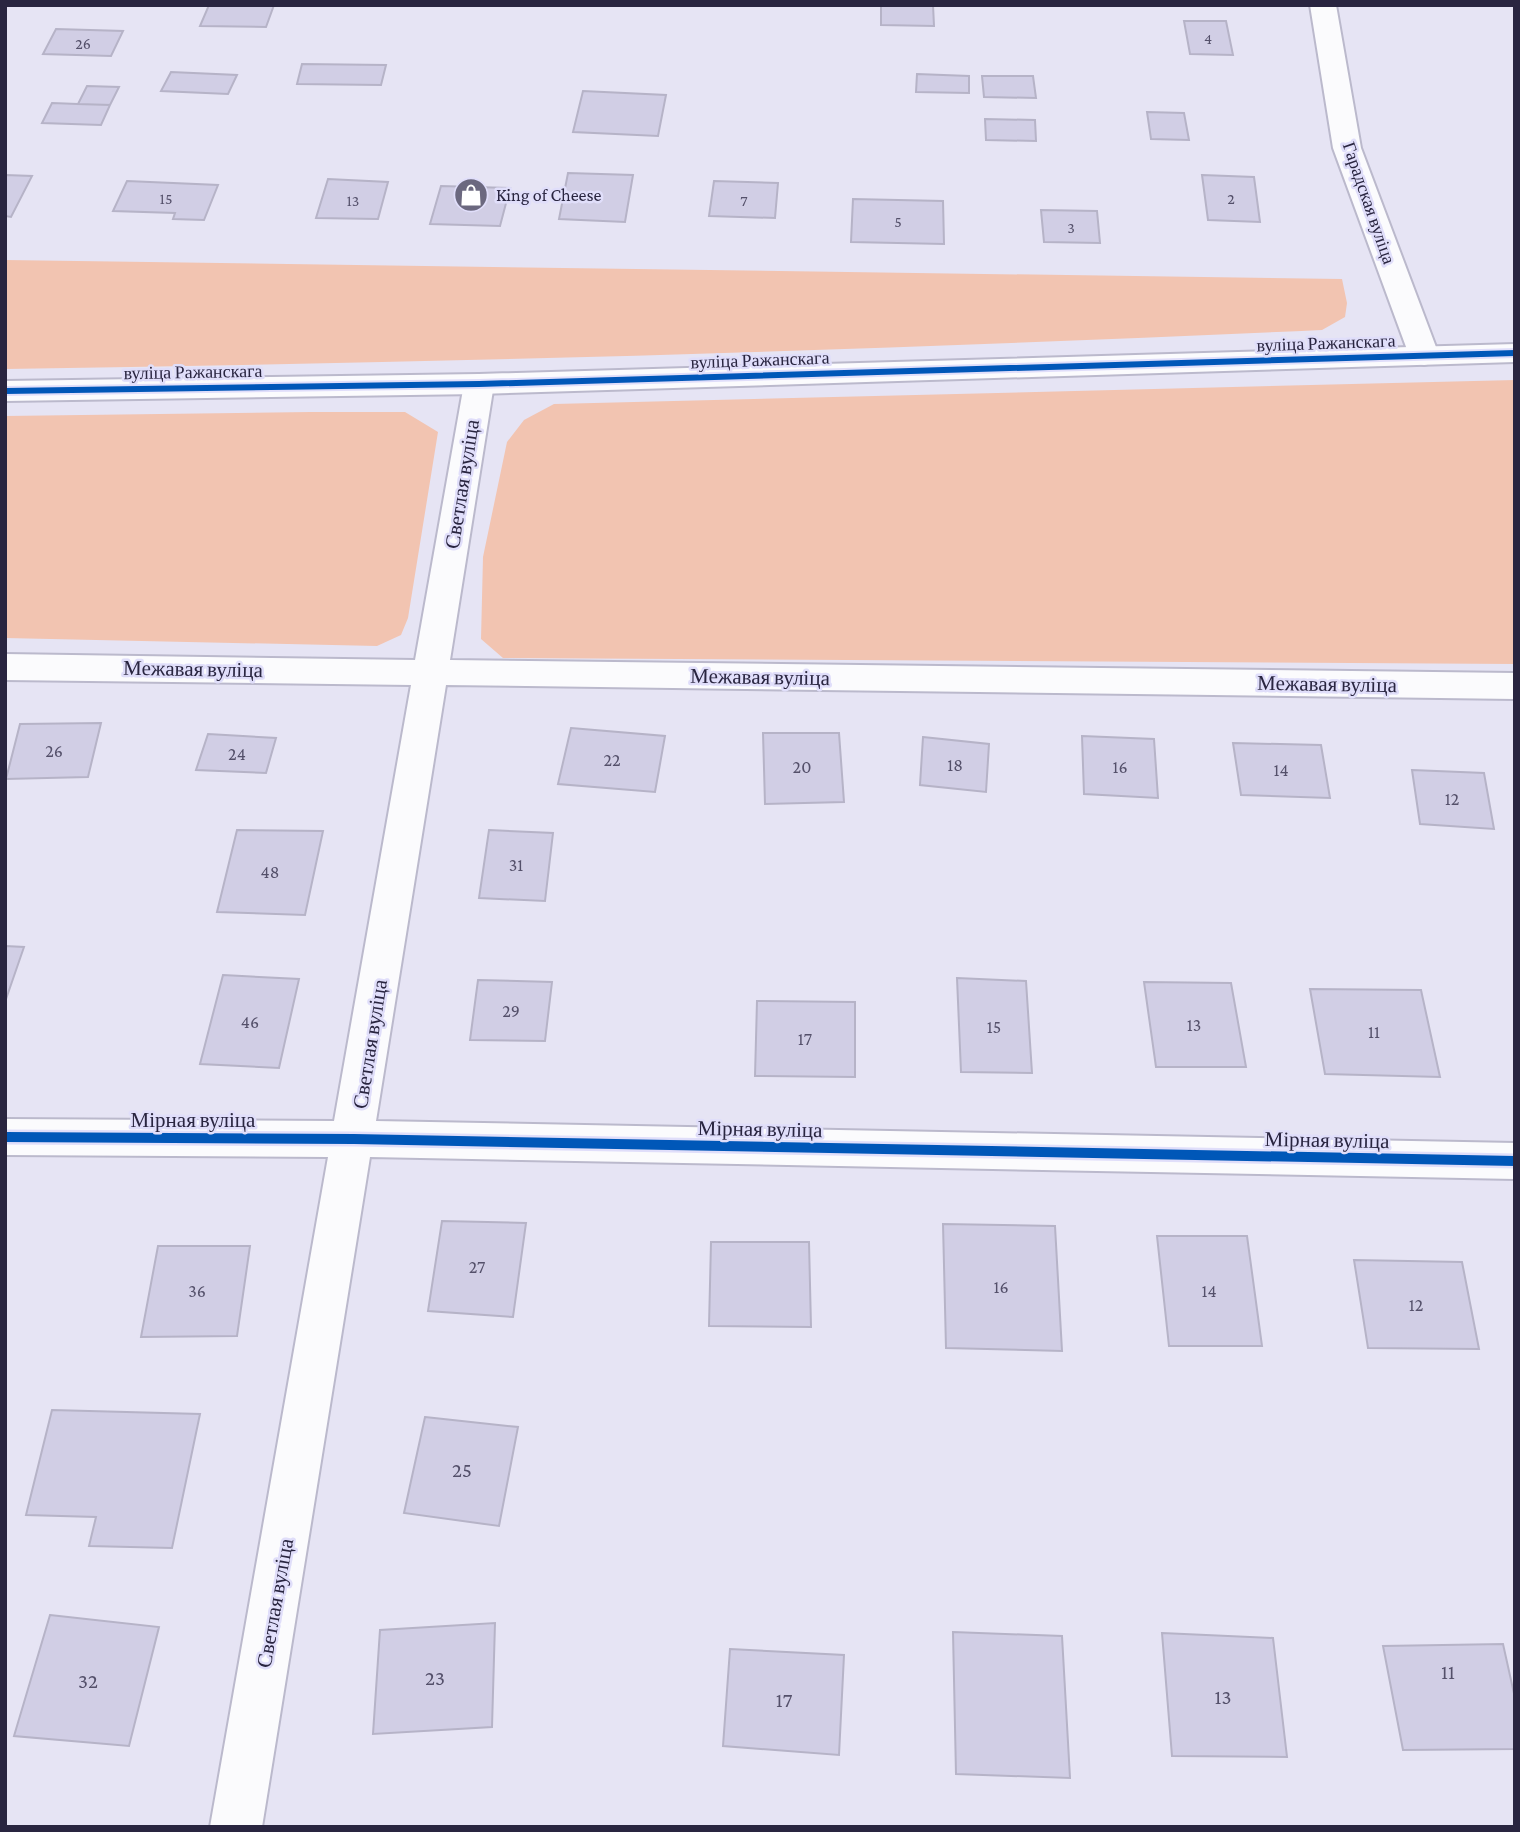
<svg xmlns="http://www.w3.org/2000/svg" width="1520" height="1832" viewBox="0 0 1520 1832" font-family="'Crimson Pro',serif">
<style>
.green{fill:#f2c4b1}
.building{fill:#d1cee5;stroke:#b6b3c7;stroke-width:2}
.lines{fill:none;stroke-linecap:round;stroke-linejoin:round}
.minor-casing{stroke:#bbb9cc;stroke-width:4}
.tertiary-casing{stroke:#bbb9cc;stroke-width:4}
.minor{fill:#fbfbfd;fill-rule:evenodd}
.tertiary{fill:#fbfbfd;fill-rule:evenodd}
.cycleway-far1-casing{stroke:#e0defa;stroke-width:10}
.cycleway-casing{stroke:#e0defa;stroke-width:15}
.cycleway-far1{stroke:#0057b8;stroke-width:6}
.cycleway{stroke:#0057b8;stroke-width:10}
.labels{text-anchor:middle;stroke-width:5;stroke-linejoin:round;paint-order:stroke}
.far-number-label{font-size:16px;fill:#54506a}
.far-poi-label{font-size:18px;fill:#292540;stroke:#e0defa;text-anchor:start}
.far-street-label{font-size:18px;fill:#292540;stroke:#e0defa}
.number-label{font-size:18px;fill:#54506a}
.street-label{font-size:21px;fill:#292540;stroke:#e0defa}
.near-number-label{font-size:21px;fill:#54506a}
</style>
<rect width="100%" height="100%" fill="#e6e4f4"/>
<path class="green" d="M 5,260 L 1342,279 L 1347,303 L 1345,317 L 1322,330 C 884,350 444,363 5,369 Z
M 1515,380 L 1515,664 L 503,658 L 481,639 L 483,557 L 507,442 L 524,420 L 554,404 Z
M 311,412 L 405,412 L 438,432 L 408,618 L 401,635 L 377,646 L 5,638 L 5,416 Z"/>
<path class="building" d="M 209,5 L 274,5 L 266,27 L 200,26 Z
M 881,5 L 933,5 L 934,26 L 881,25 Z
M 1184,21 L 1226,21 L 1233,55 L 1190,54 Z
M 56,29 L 123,31 L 111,56 L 43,54 Z
M 302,64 L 386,65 L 381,85 L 297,84 Z
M 171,72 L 237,75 L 228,94 L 161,91 Z
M 917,74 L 969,76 L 969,93 L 916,92 Z
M 982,76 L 1033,76 L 1036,98 L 984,97 Z
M 87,86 L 119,87 L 110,105 L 78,104 Z
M 583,91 L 666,95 L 658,136 L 573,132 Z
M 52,103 L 78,104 L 110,105 L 101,125 L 42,123 Z
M 1147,112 L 1184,113 L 1189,140 L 1151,139 Z
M 985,119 L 1035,120 L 1036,141 L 986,140 Z
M 568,173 L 633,175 L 625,222 L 559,219 Z
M 5,175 L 32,176 L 11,217 L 5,216 Z
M 1202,175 L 1254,177 L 1260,222 L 1208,220 Z
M 328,179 L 388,182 L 378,219 L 316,218 Z
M 127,181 L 218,185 L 204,220 L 173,219 L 175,213 L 113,211 Z
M 714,181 L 778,183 L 775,218 L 709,216 Z
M 441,186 L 510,188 L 500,226 L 430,224 Z
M 853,199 L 943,201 L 944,244 L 851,242 Z
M 1041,210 L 1097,211 L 1100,243 L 1044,242 Z
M 101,723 L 88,777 L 6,779 L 20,724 Z
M 571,728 L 665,736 L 655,792 L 558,784 Z
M 763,733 L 839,733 L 844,802 L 765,804 Z
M 208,734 L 276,738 L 266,773 L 196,770 Z
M 1082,736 L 1154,739 L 1158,798 L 1084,794 Z
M 923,737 L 989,744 L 986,792 L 920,785 Z
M 1233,743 L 1321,745 L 1330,798 L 1241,795 Z
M 1412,770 L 1484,773 L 1494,829 L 1420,824 Z
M 237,830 L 323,831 L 305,915 L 217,912 Z
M 489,830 L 553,833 L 545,901 L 479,898 Z
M 5,946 L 24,947 L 5,1002 Z
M 223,975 L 299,979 L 279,1068 L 200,1064 Z
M 957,978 L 1026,981 L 1032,1073 L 961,1072 Z
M 478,980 L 552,982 L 545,1041 L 470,1040 Z
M 1144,982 L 1231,983 L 1246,1067 L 1156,1067 Z
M 1310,989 L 1421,990 L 1440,1077 L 1325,1074 Z
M 757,1001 L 855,1002 L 855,1077 L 755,1076 Z
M 442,1221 L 526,1223 L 513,1317 L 428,1311 Z
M 943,1224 L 1055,1226 L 1062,1351 L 946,1348 Z
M 1157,1236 L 1247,1236 L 1262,1346 L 1169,1346 Z
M 711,1242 L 809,1242 L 811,1327 L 709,1326 Z
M 158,1246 L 250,1246 L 237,1336 L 141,1337 Z
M 1354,1260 L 1462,1262 L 1479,1349 L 1368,1348 Z
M 52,1410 L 200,1414 L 172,1548 L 89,1546 L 96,1517 L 26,1515 Z
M 425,1417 L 518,1427 L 499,1526 L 404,1513 Z
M 50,1615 L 159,1627 L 129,1746 L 14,1736 Z
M 495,1623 L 492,1727 L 373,1734 L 380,1630 Z
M 953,1632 L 1062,1636 L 1070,1778 L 956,1774 Z
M 1162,1633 L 1273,1638 L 1287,1757 L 1172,1756 Z
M 1503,1644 L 1515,1698 L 1515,1749 L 1403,1750 L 1383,1646 Z
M 730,1649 L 844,1655 L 839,1755 L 723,1746 Z"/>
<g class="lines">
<g class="minor-casing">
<path id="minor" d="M 1310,5 L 1336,5 L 1361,148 L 1439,355 L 1435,362 L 1424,365 L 1413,362 L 1409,355 L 1333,148 Z
M 479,374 L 490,377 L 494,384 L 450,660 L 1515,673 L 1515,699 L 446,685 L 376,1121 L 1515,1143 L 1515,1179 L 370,1157 L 262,1827 L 210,1827 L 328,1157 L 5,1155 L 5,1119 L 334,1121 L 411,685 L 5,680 L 5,654 L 415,660 L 464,384 L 468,377 Z"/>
</g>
<g class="tertiary-casing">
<path id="tertiary" d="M 1515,344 L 1515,362 L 479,394 L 5,401 L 5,381 L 479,374 Z"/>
</g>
<use href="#minor" class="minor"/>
<use href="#tertiary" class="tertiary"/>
<g class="cycleway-far1-casing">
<path id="cycleway-far1" d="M 5,391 L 479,384 L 1515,353"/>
</g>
<g class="cycleway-casing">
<path id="cycleway" d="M 5,1137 L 354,1139 L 1515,1161"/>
</g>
<use href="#cycleway-far1" class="cycleway-far1"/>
<use href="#cycleway" class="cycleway"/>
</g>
<defs>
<g id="shop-disc" transform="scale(1.75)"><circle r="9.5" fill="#6b687f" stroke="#e0defa"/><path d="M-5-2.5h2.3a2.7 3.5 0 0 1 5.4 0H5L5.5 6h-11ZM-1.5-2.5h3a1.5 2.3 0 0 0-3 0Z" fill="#fff"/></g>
</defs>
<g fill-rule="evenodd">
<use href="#shop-disc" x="471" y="195"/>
</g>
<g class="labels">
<g class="far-number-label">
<text x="1208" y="44">4</text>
<text x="83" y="49">26</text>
<text x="166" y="204">15</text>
<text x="1231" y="204">2</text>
<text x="353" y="206">13</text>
<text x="744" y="206">7</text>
<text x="898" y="227">5</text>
<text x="1071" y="233">3</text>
</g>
<g class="far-poi-label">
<text x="496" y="201">King of Cheese</text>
</g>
<g class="far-street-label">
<text transform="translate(1369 203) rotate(71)" y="6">Гарадская вуліца</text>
<text transform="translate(1326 343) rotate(-2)" y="6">вуліца Ражанскага</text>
<text transform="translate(760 360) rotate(-2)" y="6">вуліца Ражанскага</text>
<text transform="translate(193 372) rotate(-1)" y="6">вуліца Ражанскага</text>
</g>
<g class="number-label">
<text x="54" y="757">26</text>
<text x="237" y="760">24</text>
<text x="612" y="766">22</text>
<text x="955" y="771">18</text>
<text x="802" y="773">20</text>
<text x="1120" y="773">16</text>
<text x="1281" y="776">14</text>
<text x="1452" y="805">12</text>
<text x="516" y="871">31</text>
<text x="270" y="878">48</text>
<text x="511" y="1017">29</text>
<text x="250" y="1028">46</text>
<text x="1194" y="1031">13</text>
<text x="994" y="1033">15</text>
<text x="1374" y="1038">11</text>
<text x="805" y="1045">17</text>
<text x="477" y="1273">27</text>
<text x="1001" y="1293">16</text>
<text x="197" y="1297">36</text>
<text x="1209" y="1297">14</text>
<text x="1416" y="1311">12</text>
</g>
<g class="street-label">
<text transform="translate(462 484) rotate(-81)" y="7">Светлая вуліца</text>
<text transform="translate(193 669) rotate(1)" y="7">Межавая вуліца</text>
<text transform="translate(760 677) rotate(1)" y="7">Межавая вуліца</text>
<text transform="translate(1327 684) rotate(1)" y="7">Межавая вуліца</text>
<text transform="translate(370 1044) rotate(-81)" y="7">Светлая вуліца</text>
<text x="193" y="1127">Мірная вуліца</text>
<text transform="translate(760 1129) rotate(1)" y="7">Мірная вуліца</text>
<text transform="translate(1327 1140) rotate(1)" y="7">Мірная вуліца</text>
<text transform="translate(275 1603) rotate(-80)" y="7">Светлая вуліца</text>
</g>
<g class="near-number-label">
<text x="462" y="1477">25</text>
<text x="1448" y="1679">11</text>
<text x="435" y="1685">23</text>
<text x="88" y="1688">32</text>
<text x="1223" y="1704">13</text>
<text x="784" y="1707">17</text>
</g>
</g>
<rect width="1520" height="1832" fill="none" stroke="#292540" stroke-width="14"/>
</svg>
